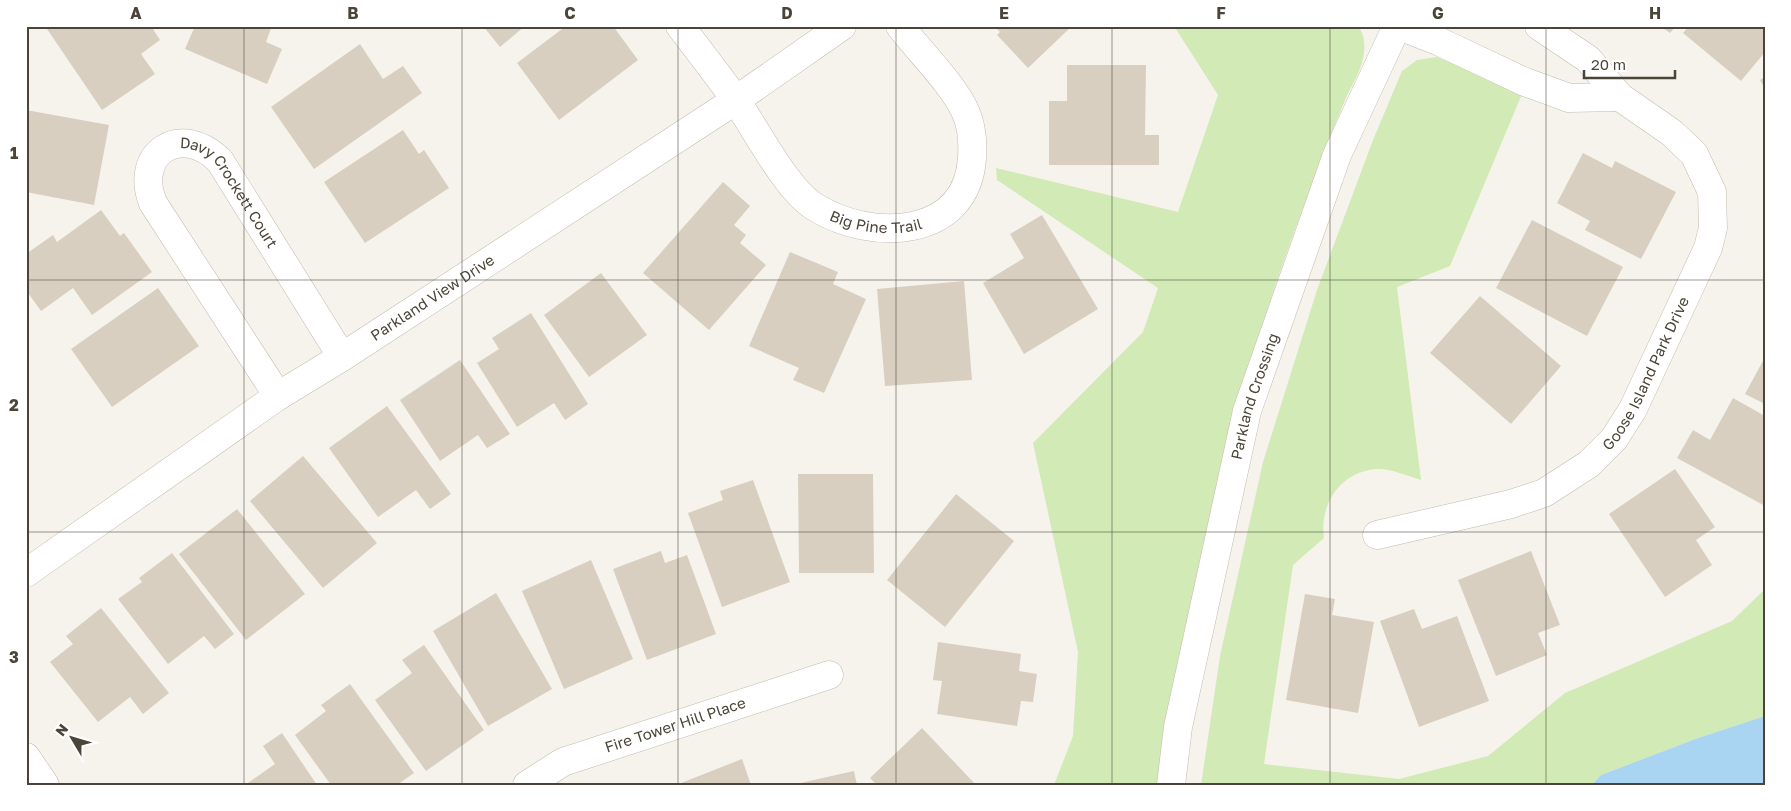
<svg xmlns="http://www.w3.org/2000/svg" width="1791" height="811" viewBox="0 0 1791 811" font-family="'Golos Text',sans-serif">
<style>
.green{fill:#d2eab5}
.water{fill:#a9d4f2}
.building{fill:#d8cfc1}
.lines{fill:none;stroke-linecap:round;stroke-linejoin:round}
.minor-casing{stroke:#c2bbae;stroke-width:29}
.tertiary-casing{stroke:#c2bbae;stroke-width:29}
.minor{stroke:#fff;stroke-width:28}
.tertiary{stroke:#fff;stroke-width:28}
.grid{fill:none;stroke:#4b4439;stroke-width:1;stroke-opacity:0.55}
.labels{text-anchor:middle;stroke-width:4;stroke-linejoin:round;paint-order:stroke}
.street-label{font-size:15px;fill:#4b4439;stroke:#fff}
.neatline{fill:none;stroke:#4b4439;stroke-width:2}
.grid-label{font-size:16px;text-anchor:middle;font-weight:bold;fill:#4b4439}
</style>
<rect width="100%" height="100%" fill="#f6f3ec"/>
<path class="green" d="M 1174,26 L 1358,26 C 1364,35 1365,41 1364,52 C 1363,68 1351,86 1345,100 C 1331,133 1319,167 1306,200 C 1234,389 1189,585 1158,785 L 1054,785 L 1073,736 L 1078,652 L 1033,443 L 1143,332 L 1158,288 L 997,180 L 996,168 L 1178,212 L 1218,95 Z
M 1437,57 L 1522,94 L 1450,266 L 1397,287 L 1421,480 C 1408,476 1390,468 1376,469 C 1340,472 1319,505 1324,538 L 1293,565 L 1264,764 L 1399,779 L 1488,756 L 1565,693 L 1732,621 L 1765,589 L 1765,716 L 1698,738 L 1601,775 L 1592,785 L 1201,785 L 1220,656 L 1263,462 L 1317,290 L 1373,140 L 1402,71 L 1417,60 Z"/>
<path class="water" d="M 1765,716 L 1765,785 L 1592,785 L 1601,775 L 1698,738 Z"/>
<path class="building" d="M 45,26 L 151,26 L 160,40 L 141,54 L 155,74 L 102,110 Z
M 195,26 L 272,26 L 266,42 L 282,49 L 267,84 L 185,49 Z
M 483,26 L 525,26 L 500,47 Z
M 566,26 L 613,26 L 638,60 L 559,120 L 517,63 Z
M 994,26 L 1072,26 L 1028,68 L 997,35 L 1000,32 Z
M 1660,26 L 1676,26 L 1670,33 Z
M 1689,26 L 1765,26 L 1765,52 L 1741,81 L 1683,33 Z
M 360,44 L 383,79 L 403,66 L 422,93 L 314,169 L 271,107 Z
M 1067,65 L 1146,65 L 1145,135 L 1159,135 L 1159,165 L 1049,165 L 1049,101 L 1067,101 Z
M 1765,77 L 1765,89 L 1760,80 Z
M 26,110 L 109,125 L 94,205 L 26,192 Z
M 403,130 L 419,154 L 424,150 L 449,188 L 365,243 L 324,182 Z
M 1583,153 L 1612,168 L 1615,161 L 1676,192 L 1641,259 L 1585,230 L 1590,221 L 1557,203 Z
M 723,182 L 750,206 L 734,225 L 746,235 L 740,243 L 766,265 L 709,330 L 643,273 Z
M 101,210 L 120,236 L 124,233 L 152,272 L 92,315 L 73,288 L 41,311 L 26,290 L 26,254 L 53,235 L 57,242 Z
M 1042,215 L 1098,309 L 1024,354 L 983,283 L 1024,258 L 1010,234 Z
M 1532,220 L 1623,267 L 1587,336 L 1496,288 Z
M 790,252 L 838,272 L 833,284 L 866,299 L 824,393 L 793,380 L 799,368 L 749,346 Z
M 601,273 L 647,335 L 589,377 L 544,315 Z
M 964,281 L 972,380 L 885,386 L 877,289 Z
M 158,288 L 199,346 L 112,407 L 71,349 Z
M 1480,296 L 1561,366 L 1511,424 L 1430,353 Z
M 531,313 L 588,404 L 565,420 L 554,403 L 517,427 L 477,363 L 499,349 L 492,338 Z
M 1765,357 L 1765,404 L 1745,394 Z
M 460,360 L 510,434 L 487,448 L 478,435 L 440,461 L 400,400 Z
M 1733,398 L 1765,416 L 1765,506 L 1677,458 L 1693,430 L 1710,440 Z
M 387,406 L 451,494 L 430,509 L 416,490 L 378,517 L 329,448 Z
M 303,456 L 377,543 L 323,588 L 250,501 Z
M 1675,469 L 1715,527 L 1696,540 L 1712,565 L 1665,597 L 1609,514 Z
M 798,474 L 873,474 L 874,573 L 799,573 Z
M 753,480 L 790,582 L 722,607 L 688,513 L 723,500 L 720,491 Z
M 956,494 L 1014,541 L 945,627 L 887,580 Z
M 237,509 L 305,594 L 246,640 L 179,554 Z
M 661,551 L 665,563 L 687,555 L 716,634 L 647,660 L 613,569 Z
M 1531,551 L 1560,625 L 1538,633 L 1547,655 L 1496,676 L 1458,580 Z
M 172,553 L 234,634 L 215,649 L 204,636 L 168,664 L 118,599 L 142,582 L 139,578 Z
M 591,560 L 633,659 L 564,689 L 522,591 Z
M 496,593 L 552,689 L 488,726 L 433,631 Z
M 1305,594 L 1335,599 L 1332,615 L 1374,622 L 1358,713 L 1286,700 Z
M 101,608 L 169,693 L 143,714 L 130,697 L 98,722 L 50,662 L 73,644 L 66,636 Z
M 1414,609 L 1422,629 L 1457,616 L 1489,701 L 1419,727 L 1380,621 Z
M 938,642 L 1021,654 L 1019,671 L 1037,674 L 1033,702 L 1021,701 L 1017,726 L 937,714 L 942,681 L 933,680 Z
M 424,645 L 484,730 L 426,771 L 375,700 L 412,673 L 402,660 Z
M 350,684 L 414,773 L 397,785 L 331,785 L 295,735 L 326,711 L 321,705 Z
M 922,728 L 976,785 L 877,785 L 870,778 Z
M 282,733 L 317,785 L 245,785 L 275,764 L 263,746 Z
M 742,759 L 751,785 L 676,785 Z
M 854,771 L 857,785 L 796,785 L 796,784 Z"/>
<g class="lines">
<g class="minor-casing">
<g id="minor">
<path id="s1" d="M 680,26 C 699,51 719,76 737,102 C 757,131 786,189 815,207 C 871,242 967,239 972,158 C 973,143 972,127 966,113 C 954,85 919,51 900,26"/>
<path d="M 1399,26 L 1438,41 L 1525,82 L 1569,98 L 1620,97"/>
<path id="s2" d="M 278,396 L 153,203 C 133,153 181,122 220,161 L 342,357"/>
<path id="s3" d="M 1377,535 L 1511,504 L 1544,493 L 1589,464 L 1614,439 L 1633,409 L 1708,248 L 1713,228 L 1712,192 L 1694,154 L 1672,133 L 1620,97 L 1588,59 L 1539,26"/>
<path id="s4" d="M 26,573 L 278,396 L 342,357 L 736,100 L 842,26"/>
<path d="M 26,757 L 45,785"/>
<path id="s5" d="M 527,785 L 563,762 L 829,675"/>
</g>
</g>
<g class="tertiary-casing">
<g id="tertiary">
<path id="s6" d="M 1171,785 L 1178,727 L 1247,411 L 1337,155 L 1397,26"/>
</g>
</g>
<use href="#minor" class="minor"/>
<use href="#tertiary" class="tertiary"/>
</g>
<path class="grid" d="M 244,26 L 244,785M 462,26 L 462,785M 678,26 L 678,785M 896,26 L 896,785M 1112,26 L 1112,785M 1330,26 L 1330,785M 1546,26 L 1546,785M 26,280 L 1765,280M 26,532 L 1765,532"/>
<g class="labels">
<g class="street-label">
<text dy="5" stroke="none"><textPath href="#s2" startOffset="380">Davy Crockett Court</textPath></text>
<text dy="5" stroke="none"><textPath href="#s1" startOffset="291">Big Pine Trail</textPath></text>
<text dy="5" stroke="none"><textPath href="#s4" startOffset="491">Parkland View Drive</textPath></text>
<text dy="5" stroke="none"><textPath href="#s3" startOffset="334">Goose Island Park Drive</textPath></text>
<text dy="5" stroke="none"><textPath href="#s6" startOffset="398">Parkland Crossing</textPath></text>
<text dy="5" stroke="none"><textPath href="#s5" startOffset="161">Fire Tower Hill Place</textPath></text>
</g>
</g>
<rect width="1791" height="811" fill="none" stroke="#ffffff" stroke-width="55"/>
<g transform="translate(72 738) rotate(308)" stroke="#ffffff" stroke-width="4" paint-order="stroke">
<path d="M0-4L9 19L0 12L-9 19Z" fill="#4b4439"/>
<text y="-8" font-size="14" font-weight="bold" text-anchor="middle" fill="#4b4439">N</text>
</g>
<path d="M1584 70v8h91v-8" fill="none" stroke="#4b4439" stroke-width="2.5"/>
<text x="1591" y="70" font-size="15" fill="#4b4439" stroke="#ffffff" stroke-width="4" paint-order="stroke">20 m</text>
<rect x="28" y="28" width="1736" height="756" class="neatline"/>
<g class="grid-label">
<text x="136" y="19">A</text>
<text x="353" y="19">B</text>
<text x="570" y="19">C</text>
<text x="787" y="19">D</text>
<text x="1004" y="19">E</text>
<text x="1221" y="19">F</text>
<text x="1438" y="19">G</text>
<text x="1655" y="19">H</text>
<text x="14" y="159">1</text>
<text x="14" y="411">2</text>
<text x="14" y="663">3</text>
</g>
</svg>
